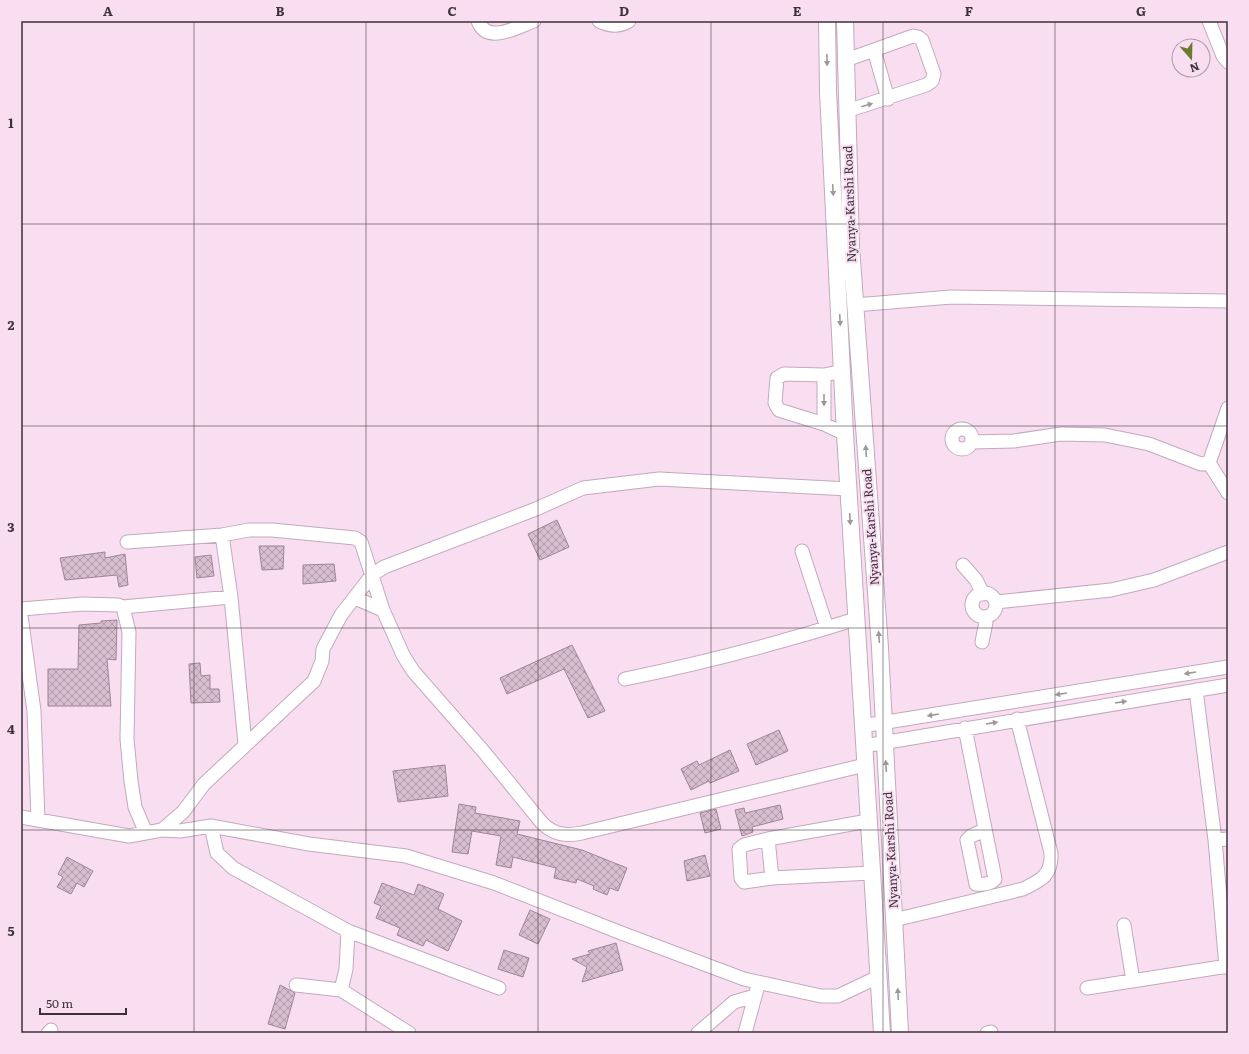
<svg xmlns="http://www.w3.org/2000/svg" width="1249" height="1054" viewBox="0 0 1249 1054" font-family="Literata,serif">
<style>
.building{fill:url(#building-cross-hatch);stroke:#9e8597}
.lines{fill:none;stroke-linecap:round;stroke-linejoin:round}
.minor-casing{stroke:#c3a9bc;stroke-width:15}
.major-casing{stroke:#c3a9bc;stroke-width:18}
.minor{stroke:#fff;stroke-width:13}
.major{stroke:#fff;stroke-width:16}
.oneway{fill:#9e989c}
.grid{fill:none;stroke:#3c3139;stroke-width:1;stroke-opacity:0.55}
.labels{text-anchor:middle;stroke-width:4;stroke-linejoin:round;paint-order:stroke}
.street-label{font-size:12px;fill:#3c3139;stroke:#f9def2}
.neatline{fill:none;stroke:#3c3139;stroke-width:1.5}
.grid-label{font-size:13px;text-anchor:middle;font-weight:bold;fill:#3c3139}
</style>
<defs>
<pattern id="building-cross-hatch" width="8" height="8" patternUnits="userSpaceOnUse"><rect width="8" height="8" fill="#d7bdd0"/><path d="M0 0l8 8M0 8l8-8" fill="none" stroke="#b09aaa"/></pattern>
</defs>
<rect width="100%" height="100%" fill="#f9def2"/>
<path class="building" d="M 557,520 L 569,547 L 540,560 L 528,534 Z
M 259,546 L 284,546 L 283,569 L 262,570 Z
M 105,552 L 105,558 L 125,554 L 128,585 L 119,587 L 117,575 L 65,580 L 60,558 Z
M 211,555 L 214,576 L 197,578 L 195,557 Z
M 334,564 L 336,581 L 303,584 L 303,565 Z
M 117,620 L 116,660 L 107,659 L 111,706 L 48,706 L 48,669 L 78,669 L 79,625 L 101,623 L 101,621 Z
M 572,645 L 605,711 L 588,718 L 564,669 L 507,694 L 500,678 Z
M 200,663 L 201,676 L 210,675 L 210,689 L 219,689 L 220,702 L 191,703 L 189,664 Z
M 779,730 L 788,751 L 756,765 L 747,744 Z
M 730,750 L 739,771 L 710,783 L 709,781 L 691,790 L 681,769 L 697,761 L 699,765 Z
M 445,765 L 448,796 L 398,802 L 393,771 Z
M 459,804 L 476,807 L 475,813 L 520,821 L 517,834 L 582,850 L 627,868 L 618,891 L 610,888 L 607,895 L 593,889 L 594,886 L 577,879 L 576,883 L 554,878 L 556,868 L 513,857 L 511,868 L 496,865 L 501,836 L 472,831 L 468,854 L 452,852 Z
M 780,805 L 783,819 L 752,827 L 753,832 L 742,836 L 735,810 L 744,808 L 745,813 Z
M 716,809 L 721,829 L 705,833 L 700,813 Z
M 705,855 L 710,876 L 687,881 L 684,861 Z
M 67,857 L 93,871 L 84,887 L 77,883 L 71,894 L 57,887 L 63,877 L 58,874 Z
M 382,883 L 414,895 L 418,884 L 444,894 L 438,909 L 462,921 L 448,951 L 426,940 L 423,946 L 397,935 L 400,928 L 376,918 L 381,906 L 374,903 Z
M 530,910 L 550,919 L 538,944 L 519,935 Z
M 616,943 L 623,970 L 582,982 L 587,967 L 572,959 L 590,954 L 588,951 Z
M 504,950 L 529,958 L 523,977 L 498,969 Z
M 280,985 L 295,993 L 285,1029 L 268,1024 Z"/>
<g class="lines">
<g class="minor-casing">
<path id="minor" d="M 478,21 C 487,45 517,27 534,21
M 599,21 C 609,26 619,27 629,21
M 1209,21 L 1223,56 L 1228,62
M 874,50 L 888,99
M 846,60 L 913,36 L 918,37 L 922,40 L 934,74 L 932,81 L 926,85 L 847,111
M 855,305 L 951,297 L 1228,301
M 843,371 L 824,375 L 784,374 L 777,378 L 775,403 L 779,410 L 824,424 L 845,434
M 824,375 L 824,424
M 1228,408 L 1209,463 L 1228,493
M952 439a10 10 0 1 1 20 0a10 10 0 1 1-20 0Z
M 972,442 L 1014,441 L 1061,434 L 1105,435 L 1149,444 L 1201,464 L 1209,463
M 222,535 L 231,597 L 245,744
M 127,542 L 222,535 L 249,530 L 272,530 L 355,538 L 361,542 L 383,610 L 403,655 L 413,671 L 484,752 L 542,823 C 554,835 566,836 582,833 L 865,765
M 802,551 L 827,628
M 963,565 L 976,580 L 983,594
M972 605a12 12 0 1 1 24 0a12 12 0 1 1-24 0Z
M 355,598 L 383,610
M 996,602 L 1111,590 L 1154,580 L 1228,552
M 123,607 L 231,597
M 21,609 L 83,604 L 118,605 L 123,607 L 129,632 L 127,739 L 131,781 L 135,807 L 146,833
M 21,616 L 34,711 L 38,820
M 982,642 L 987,617
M 625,679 C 703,663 780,643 856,619
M 1196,690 L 1215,840 L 1226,967
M 862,726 L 1228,667
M 965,728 L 995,879 C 991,884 982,885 976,884 L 967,840 L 971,836 L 985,830
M 864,746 L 1228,685
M 21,817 L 129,836 L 162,830 L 180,831 L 211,826 L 309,844 L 406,856 L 494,883 L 624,934 L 744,979 L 821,996 L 838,996 L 878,977
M 868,821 L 768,839 L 772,878 L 872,873
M 211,826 L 217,853 L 233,868 L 348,931 L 346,969 L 341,990
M 162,830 L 183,812 L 204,784 L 314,681 L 322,661 L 323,649 L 341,615 L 372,575 L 384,567 L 536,509 L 583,488 L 659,479 L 849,489
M 768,839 L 744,845 L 739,849 L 741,878 L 744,882 L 772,878
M 1215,840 L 1228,839
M 894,920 L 1023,889 C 1042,880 1052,875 1051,853 L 1017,719
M 1124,925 L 1133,981
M 348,931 L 499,988
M 296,985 L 341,990 L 409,1033
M 1087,988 L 1228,966
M 48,1033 L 51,1030
M 698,1033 L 734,1002 L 755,996
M 745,1033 L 757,989
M 987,1033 L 991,1032"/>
</g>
<g class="major-casing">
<path id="major" d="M 827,21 L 828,92 L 845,434 L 882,1033
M 845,21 L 851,246 L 880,648 L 900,1033"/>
</g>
<use href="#minor" class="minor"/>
<use href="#major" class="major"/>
</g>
<defs><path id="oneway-solid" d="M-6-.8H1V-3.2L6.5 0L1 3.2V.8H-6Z"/></defs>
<g class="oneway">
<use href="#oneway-solid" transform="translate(827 60) rotate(89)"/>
<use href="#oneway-solid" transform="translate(867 105) rotate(-16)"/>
<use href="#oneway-solid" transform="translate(833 190) rotate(87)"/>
<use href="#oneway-solid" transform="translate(840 320) rotate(87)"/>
<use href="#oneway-solid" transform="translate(824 400) rotate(90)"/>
<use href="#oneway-solid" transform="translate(866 451) rotate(-94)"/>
<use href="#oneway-solid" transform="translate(850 519) rotate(87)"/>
<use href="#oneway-solid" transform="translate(879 637) rotate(-94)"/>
<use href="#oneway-solid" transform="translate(1190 673) rotate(171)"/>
<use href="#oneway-solid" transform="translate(1061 694) rotate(171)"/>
<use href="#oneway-solid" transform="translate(1121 702) rotate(-9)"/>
<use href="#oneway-solid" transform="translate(933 715) rotate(171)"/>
<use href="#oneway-solid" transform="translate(992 723) rotate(-9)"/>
<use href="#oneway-solid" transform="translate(886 766) rotate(-93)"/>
<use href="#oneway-solid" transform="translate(898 994) rotate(-93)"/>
</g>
<path class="grid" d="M 194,21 L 194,1033M 366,21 L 366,1033M 538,21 L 538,1033M 711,21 L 711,1033M 883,21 L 883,1033M 1055,21 L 1055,1033M 21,224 L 1228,224M 21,426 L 1228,426M 21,628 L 1228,628M 21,830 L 1228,830"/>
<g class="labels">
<g class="street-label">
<text transform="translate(850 204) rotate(-92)" y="4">Nyanya-Karshi Road</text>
<text transform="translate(871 527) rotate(-94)" y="4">Nyanya-Karshi Road</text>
<text transform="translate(891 850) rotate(-93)" y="4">Nyanya-Karshi Road</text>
</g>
</g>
<rect width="1249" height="1054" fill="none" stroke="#f9def2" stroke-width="44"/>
<g transform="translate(1191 58) rotate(160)"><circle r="19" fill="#f9def2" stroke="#ad99a8"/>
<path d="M0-3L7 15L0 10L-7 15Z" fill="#6a7b2a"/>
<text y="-6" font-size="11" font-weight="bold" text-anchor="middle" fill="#3c3139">N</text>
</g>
<path d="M40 1008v6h86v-6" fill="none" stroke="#3c3139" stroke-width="2"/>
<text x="46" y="1008" font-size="12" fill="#3c3139" stroke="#f9def2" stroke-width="3" paint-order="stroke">50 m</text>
<rect x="22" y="22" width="1205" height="1010" class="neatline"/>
<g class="grid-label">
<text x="108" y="16">A</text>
<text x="280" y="16">B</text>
<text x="452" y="16">C</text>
<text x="624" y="16">D</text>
<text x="797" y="16">E</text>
<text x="969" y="16">F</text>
<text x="1141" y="16">G</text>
<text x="11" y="128">1</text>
<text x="11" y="330">2</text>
<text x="11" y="532">3</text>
<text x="11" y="734">4</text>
<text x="11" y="936">5</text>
</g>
</svg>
